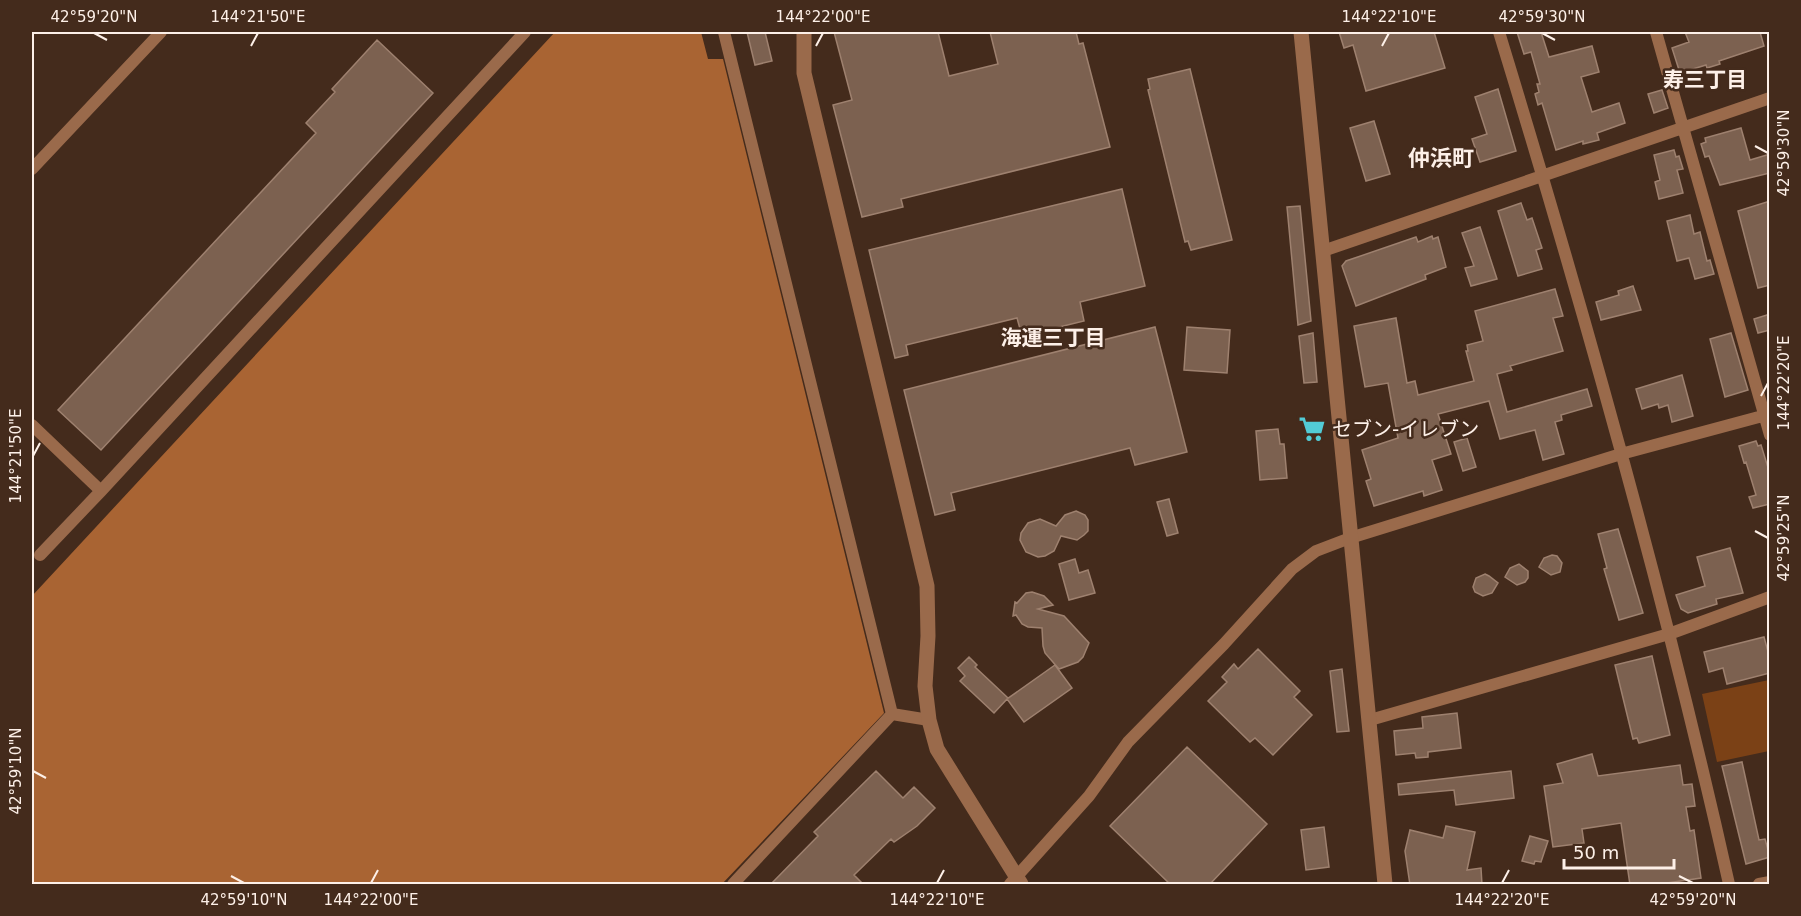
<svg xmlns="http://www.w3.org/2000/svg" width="1801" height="916" viewBox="0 0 1801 916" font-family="'DejaVu Sans','Noto Sans JP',sans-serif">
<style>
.green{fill:#7b4116}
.water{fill:#a96433}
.building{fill:#7c6150;stroke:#9e816f;stroke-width:1.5}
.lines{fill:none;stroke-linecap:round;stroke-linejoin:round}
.minor{stroke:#9a6a4b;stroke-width:12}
.tertiary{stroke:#9a6a4b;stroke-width:15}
.ticks{fill:none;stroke:#fdf0e8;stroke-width:2}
.labels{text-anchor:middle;stroke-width:5;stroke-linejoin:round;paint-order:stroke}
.poi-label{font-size:20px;fill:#fdf0e8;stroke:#442b1c;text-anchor:start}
.neighbourhood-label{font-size:21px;font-weight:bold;fill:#fdf0e8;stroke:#442b1c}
.quarter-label{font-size:22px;font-weight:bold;fill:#fdf0e8;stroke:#442b1c}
.neatline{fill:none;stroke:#fdf0e8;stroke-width:2}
.ticks-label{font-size:15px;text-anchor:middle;fill:#fdf0e8}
</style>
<rect width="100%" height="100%" fill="#442b1c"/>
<path class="green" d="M 1769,680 L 1769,751 L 1717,762 L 1702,694 Z"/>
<path class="water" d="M 555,32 L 701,32 L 708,59 L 723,59 L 884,713 L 722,884 L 32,884 L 32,596 Z"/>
<path class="building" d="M 747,32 L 765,32 L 772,61 L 755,65 Z
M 834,32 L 938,32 L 949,76 L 998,64 L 990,32 L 1076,32 L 1079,44 L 1083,43 L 1110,147 L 901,199 L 903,207 L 862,217 L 833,105 L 852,100 Z
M 1339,32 L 1434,32 L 1445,68 L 1366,91 L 1353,45 L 1344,48 Z
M 1517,32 L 1541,32 L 1549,57 L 1592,46 L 1599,72 L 1581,77 L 1592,112 L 1619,103 L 1625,123 L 1597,133 L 1599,140 L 1583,144 L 1583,141 L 1556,150 L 1542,103 L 1538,105 L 1535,94 L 1539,92 L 1537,84 L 1540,84 L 1531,52 L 1524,54 Z
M 1685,32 L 1760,32 L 1764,46 L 1719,61 L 1720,64 L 1707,68 L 1706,65 L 1680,73 L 1672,48 L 1689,42 Z
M 377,40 L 433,93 L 101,450 L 58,410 L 316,133 L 306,123 L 335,92 L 332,89 Z
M 1190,69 L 1232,240 L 1191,250 L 1188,241 L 1185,242 L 1148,90 L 1150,89 L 1148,79 Z
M 1498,89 L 1516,151 L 1480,162 L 1472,139 L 1487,134 L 1475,97 Z
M 1662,90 L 1668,108 L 1654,113 L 1648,94 Z
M 1374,121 L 1390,174 L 1366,181 L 1350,128 Z
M 1741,128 L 1750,160 L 1770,154 L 1770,173 L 1720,185 L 1709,156 L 1705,157 L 1701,144 L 1706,142 L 1705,138 Z
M 1674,150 L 1676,157 L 1679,156 L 1683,169 L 1677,170 L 1683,193 L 1659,199 L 1655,182 L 1660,180 L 1654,155 Z
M 1122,189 L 1145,286 L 1080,302 L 1084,321 L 1022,336 L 1017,318 L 906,345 L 908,355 L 895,358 L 869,250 Z
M 1770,201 L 1770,285 L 1758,288 L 1738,211 Z
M 1521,203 L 1527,220 L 1532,218 L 1542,248 L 1536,250 L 1542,269 L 1518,276 L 1498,211 Z
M 1300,206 L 1311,321 L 1298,325 L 1287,207 Z
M 1690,215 L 1694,234 L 1700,232 L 1707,261 L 1710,260 L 1714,274 L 1695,279 L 1689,258 L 1677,261 L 1667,221 Z
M 1480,227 L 1497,279 L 1471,286 L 1465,268 L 1474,266 L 1462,233 Z
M 1432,236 L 1433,239 L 1438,237 L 1446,267 L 1425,275 L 1426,279 L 1356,306 L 1342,266 L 1346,261 L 1416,237 L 1418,242 Z
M 1633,286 L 1641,310 L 1601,320 L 1596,302 L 1619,295 L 1618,291 Z
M 1555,289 L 1563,316 L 1553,318 L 1563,351 L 1510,366 L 1512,370 L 1497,374 L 1507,412 L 1587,389 L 1592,406 L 1561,415 L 1562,420 L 1555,422 L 1564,454 L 1543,460 L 1535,430 L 1500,439 L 1489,401 L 1438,414 L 1451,454 L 1432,460 L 1442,490 L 1424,496 L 1423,491 L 1374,506 L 1366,481 L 1371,479 L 1362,450 L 1398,438 L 1388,383 L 1365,387 L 1354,326 L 1396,318 L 1407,383 L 1415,381 L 1418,395 L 1474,381 L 1466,351 L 1468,351 L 1467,345 L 1483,341 L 1475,311 Z
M 1770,314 L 1770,330 L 1758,333 L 1754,319 Z
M 1155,327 L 1187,452 L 1135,465 L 1130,448 L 951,493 L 955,510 L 935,515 L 904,390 Z
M 1187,327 L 1230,330 L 1227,373 L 1184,370 Z
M 1313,333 L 1317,382 L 1304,383 L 1299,336 Z
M 1731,333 L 1748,390 L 1725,397 L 1710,339 Z
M 1682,375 L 1693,416 L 1672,422 L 1668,405 L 1659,408 L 1658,404 L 1642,409 L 1636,389 Z
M 1278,429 L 1280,444 L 1284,444 L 1287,478 L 1260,480 L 1256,431 Z
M 1467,438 L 1476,467 L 1463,471 L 1454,442 Z
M 1756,441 L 1758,446 L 1761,445 L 1770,474 L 1770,504 L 1753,508 L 1749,497 L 1756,495 L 1746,462 L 1744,463 L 1739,446 Z
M 1169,499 L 1178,533 L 1167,536 L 1157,502 Z
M 1076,511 L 1085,515 L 1088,520 L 1088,531 L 1084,535 L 1077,540 L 1061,536 L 1054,551 L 1045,556 L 1038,557 L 1026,552 L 1020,540 L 1021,533 L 1028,523 L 1040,519 L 1056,526 L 1065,515 Z
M 1618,529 L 1643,613 L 1619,620 L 1604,569 L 1607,568 L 1598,534 Z
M 1730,548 L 1743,593 L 1716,599 L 1717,604 L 1688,613 L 1681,609 L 1676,595 L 1705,586 L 1697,557 Z
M 1552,555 L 1557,556 L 1562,563 L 1560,572 L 1551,575 L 1539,567 L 1544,558 Z
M 1075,559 L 1079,573 L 1088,570 L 1095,593 L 1069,600 L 1059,564 Z
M 1519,564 L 1528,571 L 1528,578 L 1525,582 L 1517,585 L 1505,577 L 1510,568 Z
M 1485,574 L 1489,576 L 1498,583 L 1492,593 L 1483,596 L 1475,592 L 1473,587 L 1476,578 Z
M 1032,592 L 1044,596 L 1053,605 L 1038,609 L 1064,616 L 1089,643 L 1083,657 L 1078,662 L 1059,669 L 1045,653 L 1043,646 L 1042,628 L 1028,627 L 1022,624 L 1016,615 L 1013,616 L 1015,602 L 1017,603 L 1026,593 Z
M 1764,637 L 1770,659 L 1770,673 L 1727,684 L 1723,668 L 1709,672 L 1704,652 Z
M 1258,649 L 1300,691 L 1294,697 L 1312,715 L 1273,755 L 1255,738 L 1250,742 L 1208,701 L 1227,682 L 1222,677 L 1234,664 L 1238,669 Z
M 1652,656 L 1670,735 L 1639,743 L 1637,738 L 1633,739 L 1615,665 Z
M 969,657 L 977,665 L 975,667 L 1008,698 L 994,713 L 960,681 L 965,676 L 958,668 Z
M 1055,665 L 1072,688 L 1024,722 L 1007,699 Z
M 1342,669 L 1349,731 L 1337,732 L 1330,671 Z
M 1457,713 L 1461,748 L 1428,752 L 1428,757 L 1416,758 L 1415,753 L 1396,755 L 1394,731 L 1423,728 L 1422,717 Z
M 1187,747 L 1267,824 L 1209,885 L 1171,885 L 1110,826 Z
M 1592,754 L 1598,776 L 1680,765 L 1683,785 L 1692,784 L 1695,806 L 1686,807 L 1690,831 L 1694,830 L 1701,878 L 1653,885 L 1630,885 L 1621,823 L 1582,829 L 1584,843 L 1553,847 L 1544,786 L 1563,783 L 1557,764 Z
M 1742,762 L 1759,840 L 1765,839 L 1770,857 L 1746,864 L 1722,766 Z
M 876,771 L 903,798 L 914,787 L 935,808 L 917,826 L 894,842 L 891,839 L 854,875 L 864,885 L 770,885 L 818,836 L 814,832 Z
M 1511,771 L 1514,798 L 1456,805 L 1454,790 L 1399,795 L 1398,784 Z
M 1446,826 L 1475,832 L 1467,870 L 1481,868 L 1482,885 L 1410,885 L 1405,851 L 1410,830 L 1443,838 Z
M 1324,827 L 1329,867 L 1306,870 L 1301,830 Z
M 1530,836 L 1548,841 L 1541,862 L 1535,861 L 1534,864 L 1522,861 Z"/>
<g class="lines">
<path class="minor" d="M 724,32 L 892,714 L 733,884
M 1499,32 C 1585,313 1665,597 1729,884
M 1656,32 L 1770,435
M 32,169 L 161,32
M 1323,251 L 1770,98
M 32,425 L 101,491
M 40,555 L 101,491 L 525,32
M 892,714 L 929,720
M 1370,720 L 1669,634 L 1770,597
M 1010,884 L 1089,796 L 1128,742 L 1224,644 L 1292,569 L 1316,551 L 1350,538 L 1621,454 L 1770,414
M 1759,884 L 1770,882"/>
<path class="tertiary" d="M 804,32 L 804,73 L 927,586 L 928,636 L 925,686 L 929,720 L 937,749 L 1021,884
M 1301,32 L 1385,884"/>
</g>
<path class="ticks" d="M 94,33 L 107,40M 1542,33 L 1555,40M 251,46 L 258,33M 816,46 L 823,33M 1382,46 L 1389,33M 1755,146 L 1768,153M 1761,396 L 1768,383M 33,456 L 40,443M 1755,531 L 1768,538M 33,771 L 46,778M 231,876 L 244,883M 1679,876 L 1693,883M 371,883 L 378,870M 937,883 L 944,870M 1502,883 L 1509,870"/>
<defs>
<g id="supermarket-bare" transform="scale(2.07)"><path d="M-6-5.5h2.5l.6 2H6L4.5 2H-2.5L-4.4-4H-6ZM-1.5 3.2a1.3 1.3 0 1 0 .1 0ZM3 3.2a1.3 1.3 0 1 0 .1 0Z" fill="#52ccd6" stroke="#442b1c" stroke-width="2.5" paint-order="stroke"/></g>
</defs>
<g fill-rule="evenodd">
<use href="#supermarket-bare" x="1312" y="429"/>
</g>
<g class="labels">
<g class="poi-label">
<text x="1332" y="436">セブン-イレブン</text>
</g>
<g class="neighbourhood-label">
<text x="1705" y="87">寿三丁目</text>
<text x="1053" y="345">海運三丁目</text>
</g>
<g class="quarter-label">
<text x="1441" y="166">仲浜町</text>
</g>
</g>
<rect width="1801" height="916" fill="none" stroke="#442b1c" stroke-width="66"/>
<path d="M1564 859v9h110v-9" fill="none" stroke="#fdf0e8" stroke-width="3"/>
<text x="1573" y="859" font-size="18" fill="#fdf0e8" stroke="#442b1c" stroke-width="4.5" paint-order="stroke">50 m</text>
<rect x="33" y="33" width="1735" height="850" class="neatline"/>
<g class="ticks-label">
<text x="94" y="22">42°59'20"N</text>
<text x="258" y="22">144°21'50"E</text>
<text x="823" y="22">144°22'00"E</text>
<text x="1389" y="22">144°22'10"E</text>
<text x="1542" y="22">42°59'30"N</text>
<text transform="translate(1784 153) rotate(-90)" y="5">42°59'30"N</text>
<text transform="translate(1784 383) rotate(-90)" y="5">144°22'20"E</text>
<text transform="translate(16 456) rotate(-90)" y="5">144°21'50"E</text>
<text transform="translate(1784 538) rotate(-90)" y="5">42°59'25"N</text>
<text transform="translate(16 771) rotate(-90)" y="5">42°59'10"N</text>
<text x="244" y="905">42°59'10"N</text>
<text x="371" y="905">144°22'00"E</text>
<text x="937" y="905">144°22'10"E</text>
<text x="1502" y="905">144°22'20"E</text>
<text x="1693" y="905">42°59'20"N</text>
</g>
</svg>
